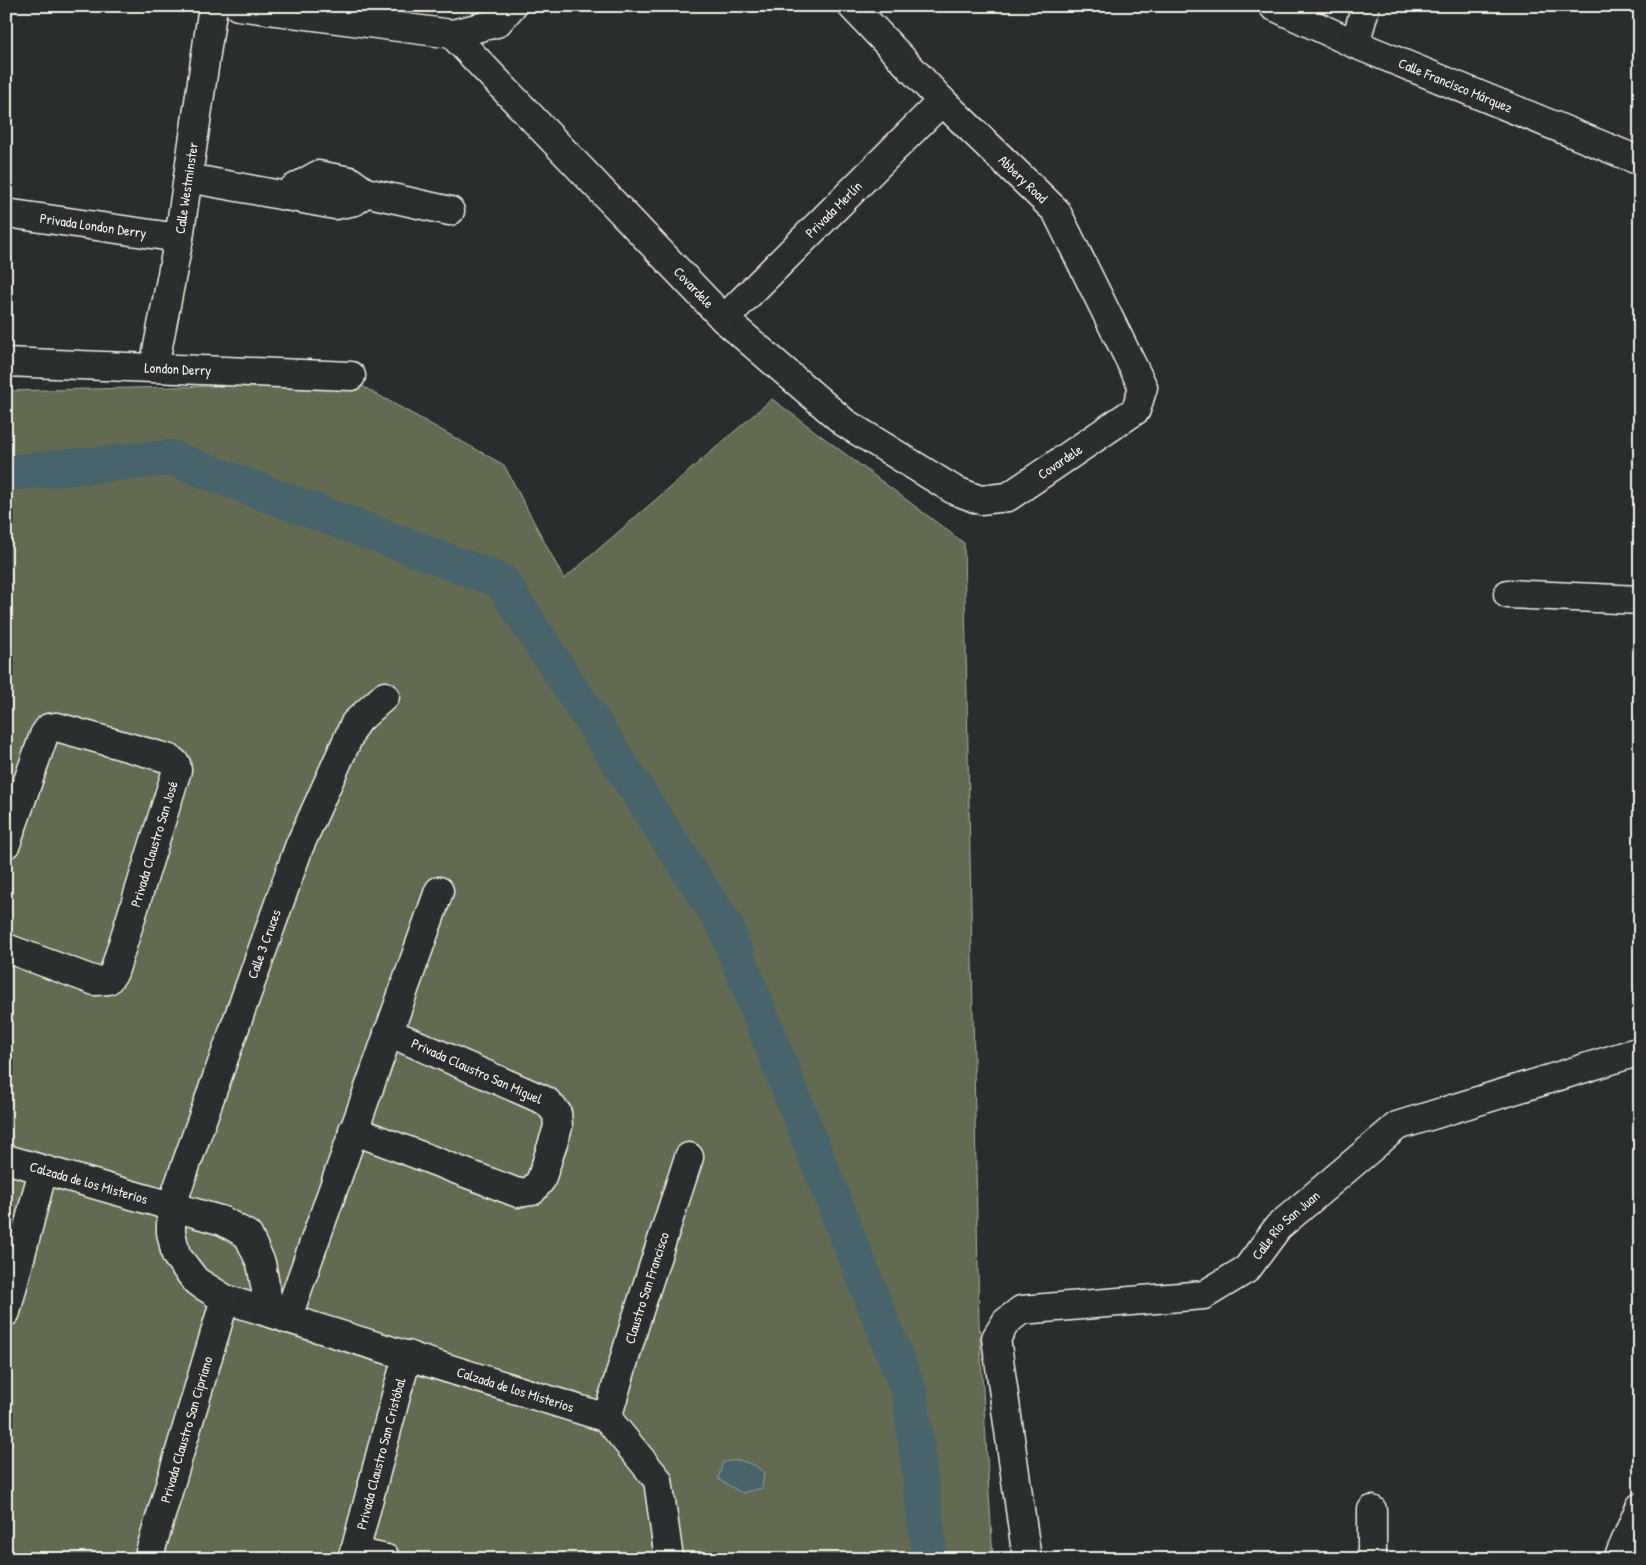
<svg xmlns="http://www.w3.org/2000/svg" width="1646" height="1565" viewBox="0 0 1646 1565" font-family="'Patrick Hand',sans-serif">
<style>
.green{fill:#626b51;stroke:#abae9c}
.water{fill:#47636c;stroke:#8c9c9e}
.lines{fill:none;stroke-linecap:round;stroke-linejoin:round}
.canal{stroke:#47636c;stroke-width:36}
.minor-casing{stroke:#f4f1e8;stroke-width:31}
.minor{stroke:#2a2d2e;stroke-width:28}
.labels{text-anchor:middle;stroke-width:4;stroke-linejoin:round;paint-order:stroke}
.street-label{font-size:14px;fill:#f4f1e8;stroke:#2a2d2e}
</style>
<rect width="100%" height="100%" fill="#2a2d2e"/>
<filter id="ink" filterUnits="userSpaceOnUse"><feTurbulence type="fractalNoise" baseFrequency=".02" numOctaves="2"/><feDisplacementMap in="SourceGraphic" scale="10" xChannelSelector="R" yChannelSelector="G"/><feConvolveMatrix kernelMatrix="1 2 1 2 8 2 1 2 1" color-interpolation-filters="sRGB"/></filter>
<g filter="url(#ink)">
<path class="green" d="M 258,385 L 362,386 L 504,465 L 564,579 L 772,399 L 964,543 L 979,1322 L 993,1559 L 6,1559 L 6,391 Z"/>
<path class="water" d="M 739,1460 L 756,1466 L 764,1473 L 762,1488 L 742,1493 L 718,1479 L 723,1462 Z"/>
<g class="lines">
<path class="canal" d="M 6,473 L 171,458 L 501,581 L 724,924 L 910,1394 L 930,1559"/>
<g class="minor-casing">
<g id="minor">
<path id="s1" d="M 238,6 L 452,34 L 724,319 L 845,423 L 954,490 L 980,500 L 1008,497 L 1136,410 L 1143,387 L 1056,211 L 942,101 L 852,6"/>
<path id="s2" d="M 1273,6 L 1355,44 L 1640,161"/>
<path d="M 452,34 L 497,23 L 512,6"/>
<path d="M 1355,44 L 1364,12 L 1364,6"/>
<path d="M 188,178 L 335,205 L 355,201 L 365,192 L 450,211"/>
<path d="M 286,196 L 293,189 L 318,175 L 350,181 L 365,192"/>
<path id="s3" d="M 6,213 L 179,238"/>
<path id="s4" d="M 724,319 L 942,101"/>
<path id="s5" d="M 6,362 L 351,376"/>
<path id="s6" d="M 154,367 L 179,238 L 213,6"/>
<path d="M 1508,594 L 1640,600"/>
<path id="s7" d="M 385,696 L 355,723 L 299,847 L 171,1207 L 171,1232 L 176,1255 L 196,1281 L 225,1299 L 607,1418 L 658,1480 L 669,1559"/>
<path d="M 6,844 L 44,735 L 49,728 L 57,727 L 170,759 L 176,764 L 177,770 L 114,972 L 108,980 L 95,981 L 6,948"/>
<path d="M 353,1130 L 518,1193 L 532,1191 L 541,1180 L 558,1127 L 557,1113 L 546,1101 L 388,1032"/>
<path id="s8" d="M 6,1159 L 223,1221 L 248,1235 L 261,1263 L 270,1313"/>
<path d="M 6,1312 L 43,1170"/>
<path d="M 287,1319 L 439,891"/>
<path id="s9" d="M 607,1418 L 636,1320 L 689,1157"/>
<path d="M 1372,1510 L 1372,1559"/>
<path d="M 354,1552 L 386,1559"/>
<path id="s10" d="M 148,1559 L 225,1299"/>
<path id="s11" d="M 353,1559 L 398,1388 L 408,1355"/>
<path id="s12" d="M 1027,1559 L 996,1338 L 1006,1322 L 1021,1310 L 1204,1295 L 1247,1269 L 1278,1227 L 1397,1126 L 1640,1051"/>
<path d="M 1618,1559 L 1640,1507"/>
</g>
</g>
<use href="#minor" class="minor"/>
</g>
</g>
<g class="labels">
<g class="street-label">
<text dy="5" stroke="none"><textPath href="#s2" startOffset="199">Calle Francisco Márquez</textPath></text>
<text transform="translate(1023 179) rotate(44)" y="5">Abbery Road</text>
<text dy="5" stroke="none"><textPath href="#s6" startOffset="182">Calle Westminster</textPath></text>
<text dy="5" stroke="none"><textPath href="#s4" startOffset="155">Privada Merlín</textPath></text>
<text dy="5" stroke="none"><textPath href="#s3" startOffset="88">Privada London Derry</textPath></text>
<text dy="5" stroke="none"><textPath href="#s1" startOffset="566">Covardele</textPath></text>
<text dy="5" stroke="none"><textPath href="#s5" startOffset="172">London Derry</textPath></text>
<text dy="5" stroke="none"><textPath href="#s1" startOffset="1016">Covardele</textPath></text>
<text transform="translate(154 844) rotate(-73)" y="5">Privada Claustro San José</text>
<text transform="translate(264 944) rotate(-70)" y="5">Calle 3 Cruces</text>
<text transform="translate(477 1071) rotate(24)" y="5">Privada Claustro San Miguel</text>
<text dy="5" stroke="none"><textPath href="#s8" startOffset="86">Calzada de los Misterios</textPath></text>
<text dy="5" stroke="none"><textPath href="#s12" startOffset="554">Calle Río San Juan</textPath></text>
<text dy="5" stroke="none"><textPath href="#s9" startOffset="136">Claustro San Francisco</textPath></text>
<text dy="5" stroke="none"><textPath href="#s7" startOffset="978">Calzada de los Misterios</textPath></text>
<text dy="5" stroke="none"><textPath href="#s10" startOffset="135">Privada Claustro San Cipriano</textPath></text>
<text dy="5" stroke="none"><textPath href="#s11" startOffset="109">Privada Claustro San Cristóbal</textPath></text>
</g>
</g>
<rect width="1646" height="1565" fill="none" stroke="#2a2d2e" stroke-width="25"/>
<rect x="12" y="12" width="1621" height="1540" fill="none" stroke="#f4f1e8" stroke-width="2" filter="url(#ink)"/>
</svg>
